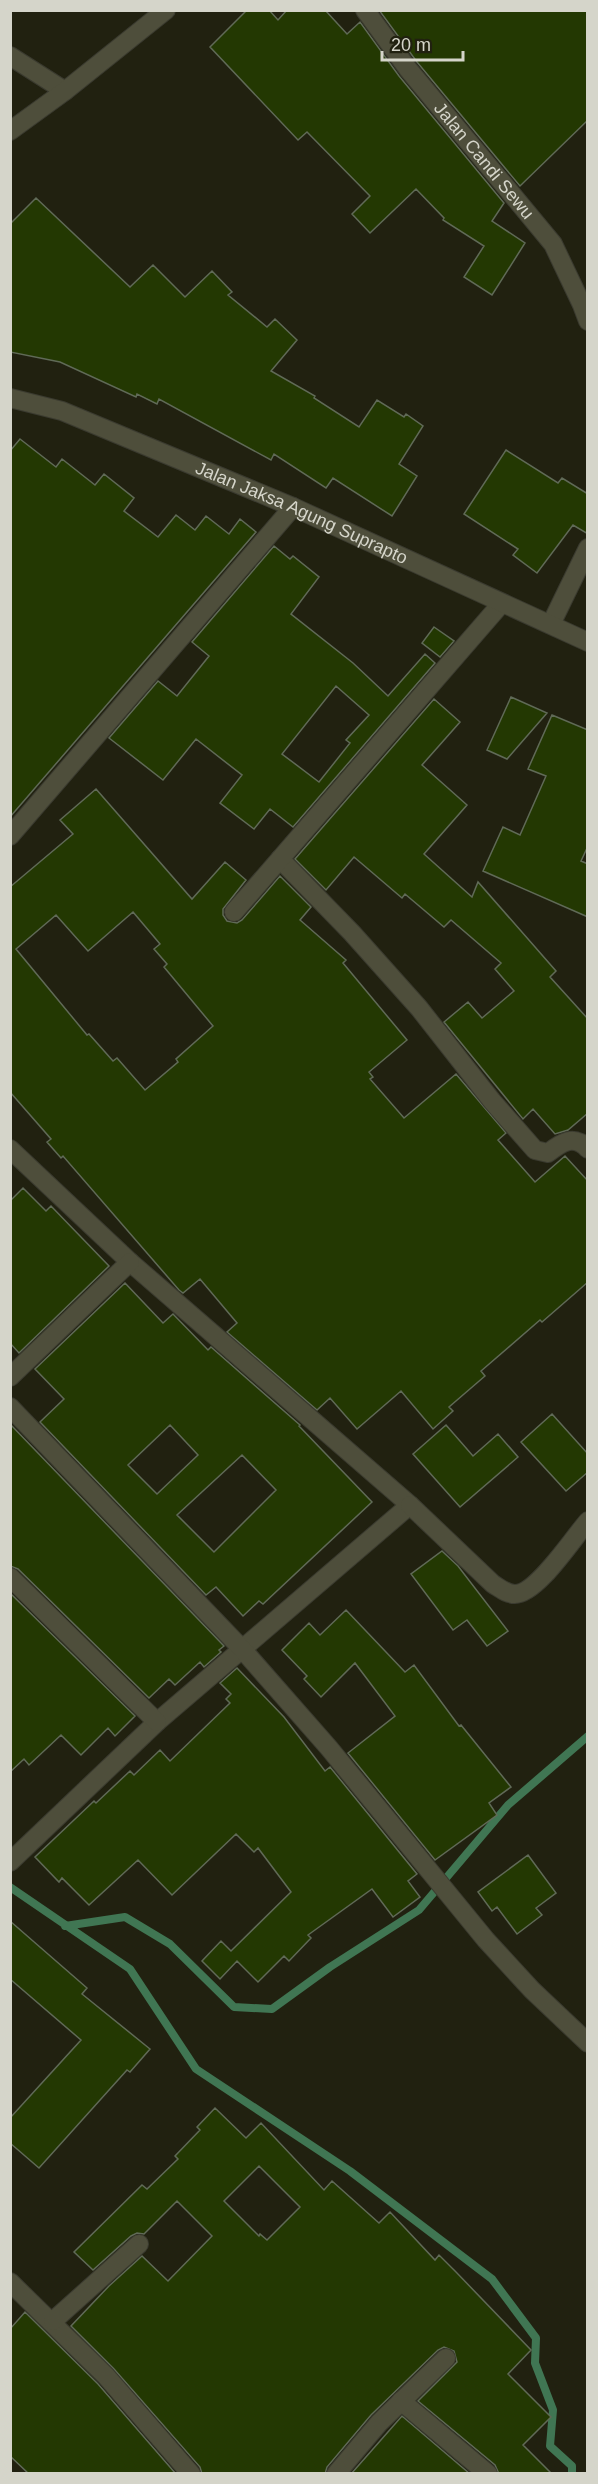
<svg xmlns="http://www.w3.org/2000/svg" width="598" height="2484" viewBox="0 0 598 2484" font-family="Helvetica,sans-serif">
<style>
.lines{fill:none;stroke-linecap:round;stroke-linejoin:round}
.stream{stroke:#407653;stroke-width:8}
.building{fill:#233802;stroke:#606a57;stroke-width:1.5;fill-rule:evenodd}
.street-casing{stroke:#3b3b30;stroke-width:20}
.secondary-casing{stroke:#3b3b30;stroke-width:20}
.street{stroke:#4e4e3b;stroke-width:18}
.secondary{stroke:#4e4e3b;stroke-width:18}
.labels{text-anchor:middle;stroke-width:5;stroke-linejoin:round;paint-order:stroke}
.street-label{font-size:18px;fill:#d5d5ca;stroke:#212110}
</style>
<rect width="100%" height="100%" fill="#212110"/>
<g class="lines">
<path class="stream" d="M 10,1887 L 130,1969 L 196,2069 L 350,2171 L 492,2279 L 536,2338 L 535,2363 L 553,2410 L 550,2446 L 572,2466 L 572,2474
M 65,1926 L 125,1917 L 170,1944 L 234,2007 L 272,2009 L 330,1967 L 419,1910 L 508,1805 L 588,1736"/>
</g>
<path class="building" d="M 247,10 L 269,10 L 278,20 L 287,10 L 325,10 L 347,34 L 360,22 L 399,76 L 504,203 L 492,221 L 525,243 L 492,295 L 464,277 L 484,246 L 443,220 L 444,218 L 416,189 L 370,233 L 352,214 L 370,196 L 307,132 L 298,140 L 210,47 Z
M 379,10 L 588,10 L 588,120 L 520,186 L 417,62 Z
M 36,198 L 130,287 L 153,265 L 185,297 L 212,271 L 232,292 L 228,295 L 267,327 L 275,319 L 297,340 L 271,371 L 315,396 L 314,398 L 359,427 L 377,400 L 404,417 L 406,414 L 423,426 L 399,464 L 417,476 L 392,516 L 333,478 L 326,488 L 274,454 L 271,460 L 159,399 L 157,404 L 137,394 L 136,397 L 60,362 L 10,352 L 10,224 Z
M 20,439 L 56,467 L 62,459 L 95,485 L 104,474 L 134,498 L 124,511 L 158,537 L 176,515 L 195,530 L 206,516 L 229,534 L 240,519 L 256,532 L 10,817 L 10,451 Z
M 506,450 L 558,483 L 562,478 L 588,494 L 588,534 L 573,525 L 537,573 L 513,555 L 518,549 L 464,514 Z
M 274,546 L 290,559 L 293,556 L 319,577 L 291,614 L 353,663 L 388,696 L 425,654 L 435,663 L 293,827 L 270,809 L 254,829 L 220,803 L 242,775 L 196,739 L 163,780 L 109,738 L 158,681 L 177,696 L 209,656 L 192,642 ZM 336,686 L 369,715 L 346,740 L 350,743 L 319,782 L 282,754 Z
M 434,627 L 454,641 L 440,657 L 422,643 Z
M 511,697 L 547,713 L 507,759 L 487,750 Z
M 434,699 L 460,722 L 422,765 L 467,805 L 424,854 L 472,897 L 478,882 L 556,971 L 550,977 L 588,1019 L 588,1113 L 568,1130 L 555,1134 L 533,1109 L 523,1119 L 444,1022 L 468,1002 L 482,1018 L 514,991 L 495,969 L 501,963 L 451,920 L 444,927 L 405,894 L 402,898 L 354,857 L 326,890 L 295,859 Z
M 552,715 L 588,730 L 588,846 L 581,861 L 588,864 L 588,917 L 483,871 L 503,827 L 520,835 L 546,776 L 528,769 Z
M 96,789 L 192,899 L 225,862 L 246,880 L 223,909 L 223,915 L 227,921 L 237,923 L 242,920 L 280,876 L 311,907 L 300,920 L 346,960 L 343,963 L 407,1040 L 369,1072 L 373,1077 L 370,1079 L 404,1118 L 456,1074 L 506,1133 L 498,1140 L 535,1182 L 565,1156 L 588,1181 L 588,1282 L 542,1322 L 540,1320 L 481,1371 L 485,1376 L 449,1407 L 453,1411 L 433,1429 L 401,1391 L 357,1429 L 330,1398 L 317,1410 L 227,1332 L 237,1323 L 200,1279 L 183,1293 L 179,1290 L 63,1156 L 61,1158 L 47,1142 L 51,1139 L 10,1092 L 10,887 L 73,834 L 60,820 ZM 133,912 L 160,944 L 154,949 L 167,964 L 164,967 L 213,1026 L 176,1059 L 178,1062 L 145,1090 L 117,1058 L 113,1061 L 89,1034 L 87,1035 L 16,949 L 56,915 L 88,951 Z
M 23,1188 L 46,1211 L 51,1206 L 109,1266 L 19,1353 L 10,1343 L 10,1201 Z
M 125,1283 L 163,1323 L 173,1314 L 208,1350 L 211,1347 L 300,1425 L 299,1426 L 372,1502 L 263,1604 L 259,1601 L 243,1616 L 216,1587 L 206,1595 L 40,1422 L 64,1399 L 35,1369 ZM 170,1425 L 198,1455 L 157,1494 L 128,1465 ZM 242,1455 L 276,1490 L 214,1552 L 177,1515 Z
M 552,1414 L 588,1454 L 588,1472 L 566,1491 L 521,1442 Z
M 10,1424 L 224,1646 L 219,1650 L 221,1652 L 204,1667 L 200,1662 L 175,1685 L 169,1679 L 149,1698 L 18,1569 L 10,1566 Z
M 446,1425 L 473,1456 L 498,1434 L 518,1457 L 460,1507 L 413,1454 Z
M 442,1551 L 458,1566 L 508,1631 L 487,1646 L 467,1620 L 453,1630 L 411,1574 Z
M 10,1593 L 135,1716 L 115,1736 L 108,1728 L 81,1755 L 61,1735 L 29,1765 L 24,1759 L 10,1772 Z
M 346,1610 L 405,1672 L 414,1665 L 459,1726 L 461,1725 L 511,1787 L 489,1803 L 497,1815 L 435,1860 L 348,1753 L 395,1716 L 355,1663 L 321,1697 L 304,1679 L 307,1676 L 282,1650 L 309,1623 L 320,1635 Z
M 237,1668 L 284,1717 L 325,1771 L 330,1767 L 417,1874 L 408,1881 L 420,1897 L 393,1917 L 372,1889 L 308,1935 L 311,1938 L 289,1961 L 284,1956 L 258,1982 L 237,1961 L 220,1979 L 202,1961 L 221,1941 L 231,1951 L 291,1892 L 258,1848 L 254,1852 L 236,1834 L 172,1895 L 138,1860 L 89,1905 L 62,1878 L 59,1882 L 35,1857 L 94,1801 L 96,1803 L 130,1771 L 134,1775 L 160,1750 L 170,1761 L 230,1703 L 226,1699 L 231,1694 L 220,1683 Z
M 528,1855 L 556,1893 L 536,1908 L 542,1915 L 517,1934 L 497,1907 L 492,1911 L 478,1892 Z
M 10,1921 L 87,1988 L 82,1994 L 150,2049 L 130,2072 L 127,2070 L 39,2168 L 10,2143 L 10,2118 L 81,2040 L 10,1979 Z
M 215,2108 L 246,2138 L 261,2123 L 324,2190 L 332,2181 L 379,2223 L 390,2212 L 435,2260 L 439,2255 L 456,2272 L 531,2350 L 508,2374 L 551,2417 L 523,2445 L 552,2474 L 499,2474 L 495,2465 L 418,2401 L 457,2362 L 454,2351 L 444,2347 L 438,2350 L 371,2415 L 327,2467 L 325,2474 L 202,2474 L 200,2467 L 114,2369 L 71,2326 L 109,2286 L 142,2256 L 168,2281 L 212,2236 L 177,2201 L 144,2234 L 137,2233 L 131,2236 L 93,2270 L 74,2252 L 142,2185 L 147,2189 L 178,2159 L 175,2156 L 200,2130 L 197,2127 ZM 259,2166 L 300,2207 L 267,2240 L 260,2234 L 259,2236 L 224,2201 Z
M 25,2312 L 98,2384 L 176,2474 L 29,2474 L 10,2456 L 10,2329 Z
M 402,2416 L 470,2474 L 351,2474 Z"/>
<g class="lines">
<g class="street-casing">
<g id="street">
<path id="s1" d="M 365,10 L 408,69 L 553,244 L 582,305 L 588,321"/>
<path d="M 10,56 L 65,91"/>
<path d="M 551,624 L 588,548"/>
<path d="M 10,836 L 293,507"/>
<path d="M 280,859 L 352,933 L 419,1008 L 492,1101 L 535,1150 L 548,1153 C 562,1142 574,1134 588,1149"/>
<path d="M 234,912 L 501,604"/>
<path d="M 10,1149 L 130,1262 L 410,1505 L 157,1722 L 10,1862"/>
<path d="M 10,1377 L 130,1262"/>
<path d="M 10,1407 L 243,1650 L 329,1748 L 486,1940 L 532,1990 L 588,2043"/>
<path d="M 410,1505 L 493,1584 C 500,1588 506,1594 515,1594 C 537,1594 573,1538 588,1521"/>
<path d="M 10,1577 L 157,1722"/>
<path d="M 10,2282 L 106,2376 L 191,2474"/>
<path d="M 53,2321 L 139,2244"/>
<path d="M 401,2401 L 488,2474"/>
<path d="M 336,2474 L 379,2423 L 446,2358"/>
</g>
</g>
<g class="secondary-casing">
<g id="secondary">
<path d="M 10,131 L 65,91 L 166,10"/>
<path id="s2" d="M 10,398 L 62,411 L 293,507 L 588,642"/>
</g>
</g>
<use href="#street" class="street"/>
<use href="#secondary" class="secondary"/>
</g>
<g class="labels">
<g class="street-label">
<text dy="6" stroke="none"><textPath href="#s1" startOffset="192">Jalan Candi Sewu</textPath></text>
<text dy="6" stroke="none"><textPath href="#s2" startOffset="314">Jalan Jaksa Agung Suprapto</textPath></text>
</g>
</g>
<rect width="598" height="2484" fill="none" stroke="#d5d5ca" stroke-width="24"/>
<path d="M382 51v9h81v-9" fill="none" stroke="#d5d5ca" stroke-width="3"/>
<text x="391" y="51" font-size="18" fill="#d5d5ca" stroke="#212110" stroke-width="4.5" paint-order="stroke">20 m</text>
</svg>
